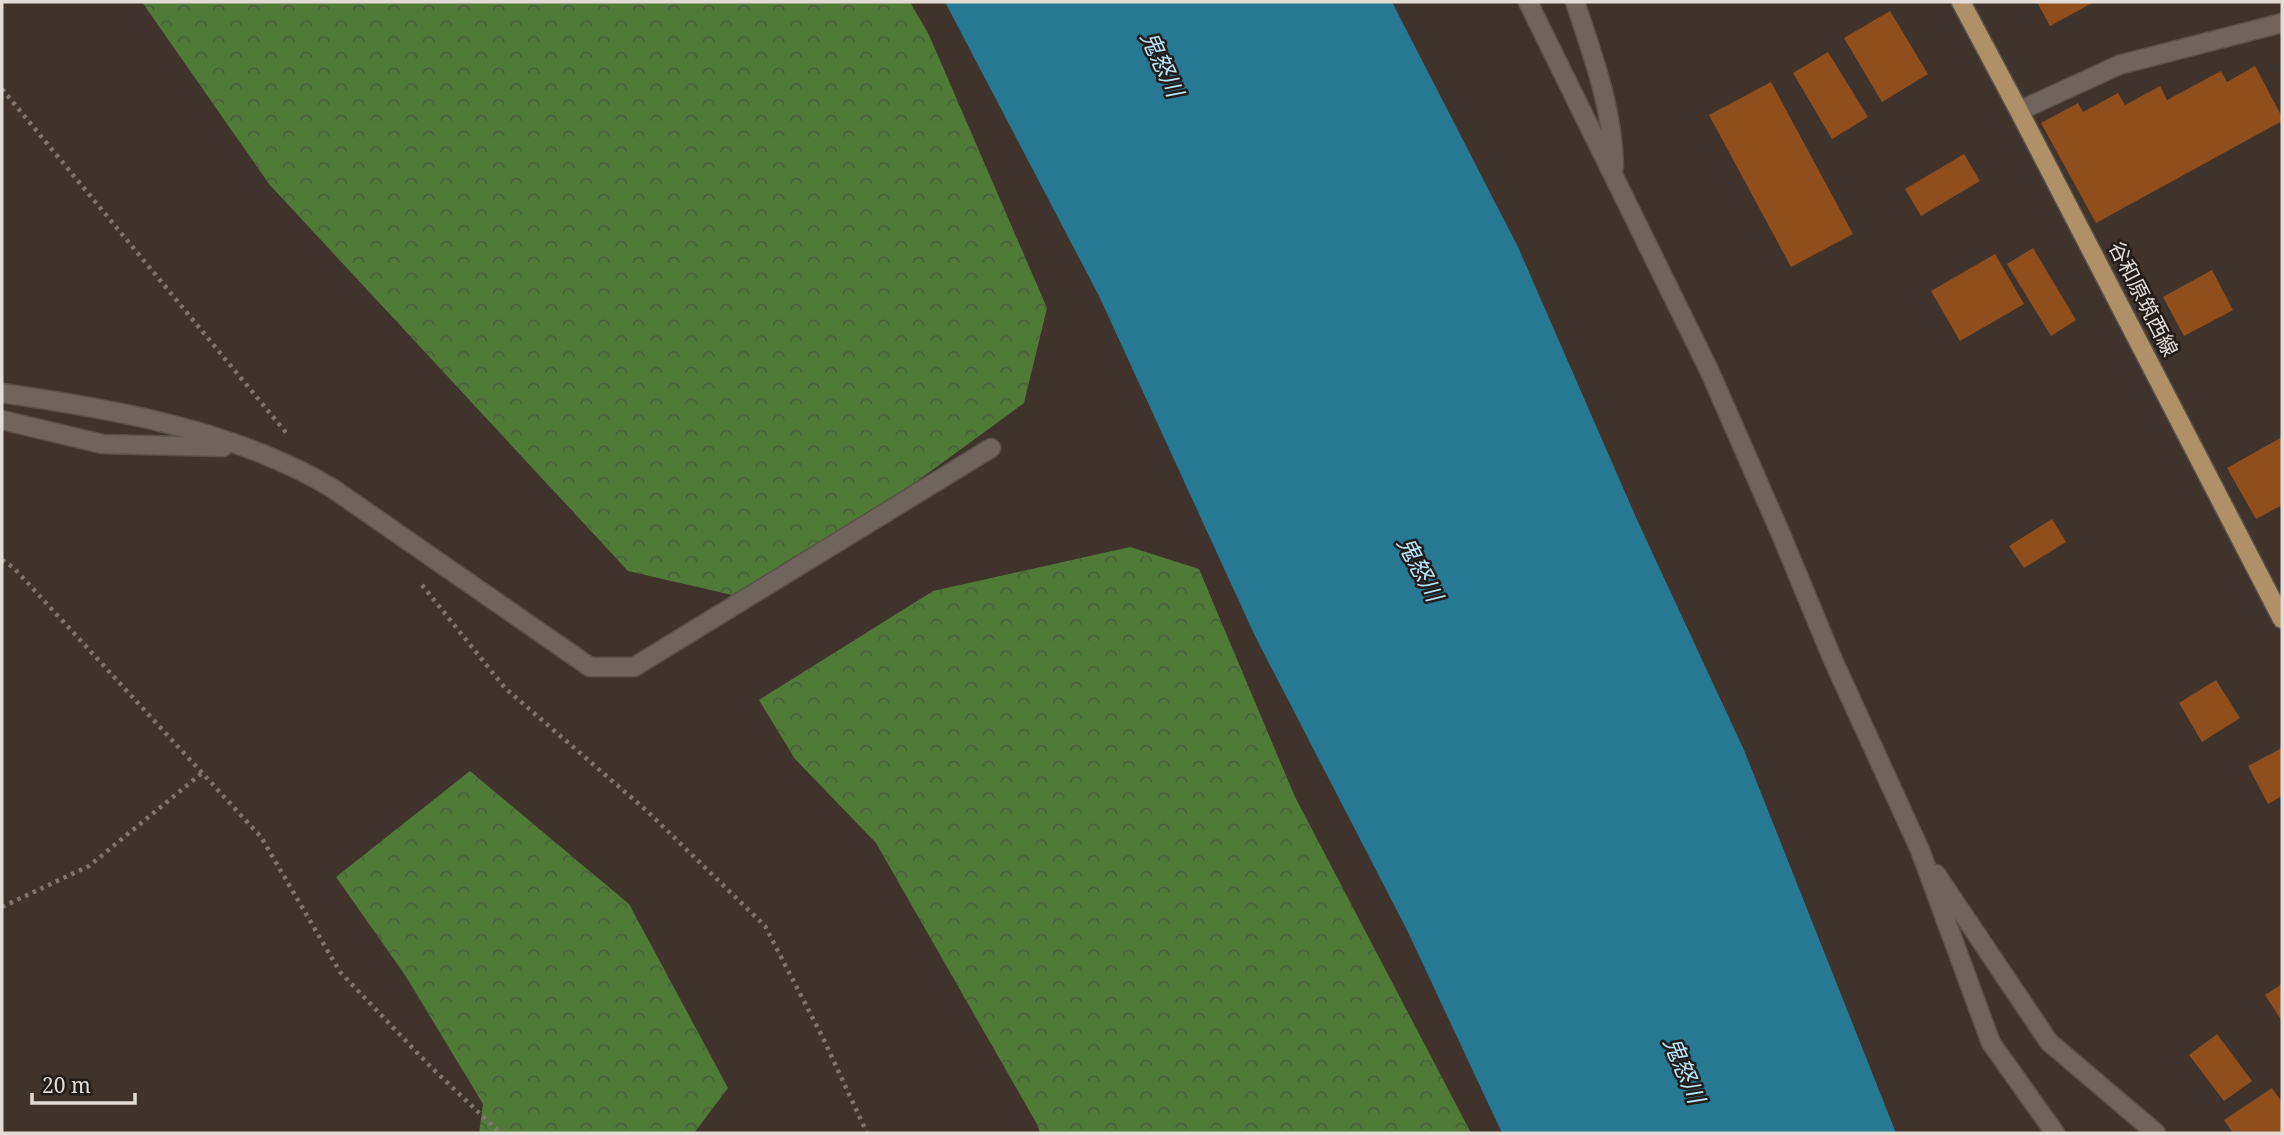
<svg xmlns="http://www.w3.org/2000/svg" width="2284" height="1135" viewBox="0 0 2284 1135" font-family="'Noto Serif','Noto Sans JP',serif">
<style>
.forest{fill:url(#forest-crowns)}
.water{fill:#277893}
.building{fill:#914e1d}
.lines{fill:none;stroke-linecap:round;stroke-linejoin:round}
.minor-casing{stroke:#5a514a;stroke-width:21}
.major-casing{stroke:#5a514a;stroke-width:21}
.path{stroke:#7f756f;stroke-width:4.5;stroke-dasharray:3.5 5;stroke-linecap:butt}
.minor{stroke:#71645c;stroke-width:18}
.major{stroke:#b09067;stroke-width:18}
.labels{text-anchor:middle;stroke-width:5;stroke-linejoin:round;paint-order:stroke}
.street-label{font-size:21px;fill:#e2dbd6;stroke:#211c19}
.water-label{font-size:23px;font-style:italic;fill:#b6e6f9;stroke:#211c19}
</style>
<defs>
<pattern id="forest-crowns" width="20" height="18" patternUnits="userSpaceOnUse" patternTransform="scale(1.75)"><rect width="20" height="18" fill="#507b37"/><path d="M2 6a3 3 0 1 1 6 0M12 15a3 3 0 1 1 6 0" fill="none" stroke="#4b613b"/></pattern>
</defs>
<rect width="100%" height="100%" fill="#3f332c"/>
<path class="forest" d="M 142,2 L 910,2 L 929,35 L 1047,308 L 1024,403 L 754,600 L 628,571 L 269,184 Z
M 1130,547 L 1199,569 L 1295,797 L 1471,1133 L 1040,1133 L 1038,1126 L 876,843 L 795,759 L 759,700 L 933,591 Z
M 470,771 L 629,904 L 728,1088 L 694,1133 L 479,1133 L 483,1104 L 405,975 L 336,877 Z"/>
<path class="water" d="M 945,2 L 1392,2 L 1518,247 L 1638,522 L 1744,750 L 1896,1133 L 1502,1133 L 1407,930 L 1255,636 L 1099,296 Z"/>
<path class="building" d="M 2037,2 L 2094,2 L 2050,26 Z
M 1890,11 L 1928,74 L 1882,102 L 1844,38 Z
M 1828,52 L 1868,117 L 1832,139 L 1793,73 Z
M 2255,66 L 2282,117 L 2282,121 L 2096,223 L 2041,123 L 2078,103 L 2083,112 L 2118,93 L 2125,105 L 2160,86 L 2167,100 L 2221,71 L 2227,82 Z
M 1771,82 L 1853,234 L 1791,267 L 1709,115 Z
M 1964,154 L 1980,181 L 1921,216 L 1905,189 Z
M 2033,248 L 2076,320 L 2051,336 L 2007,264 Z
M 1995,254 L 2024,304 L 1960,341 L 1931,291 Z
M 2212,270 L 2233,310 L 2184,336 L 2163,297 Z
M 2282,437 L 2282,505 L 2256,519 L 2227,468 Z
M 2052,519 L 2066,542 L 2024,568 L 2009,546 Z
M 2216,680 L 2240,718 L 2202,742 L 2179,703 Z
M 2282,748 L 2282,796 L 2268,804 L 2248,766 Z
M 2282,984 L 2282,1021 L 2265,995 Z
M 2217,1034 L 2252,1081 L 2224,1101 L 2189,1055 Z
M 2272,1088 L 2282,1102 L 2282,1133 L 2233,1133 L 2224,1120 Z"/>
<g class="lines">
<g class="minor-casing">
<path id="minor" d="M 1528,2 L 1709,370 L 1780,532 L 1833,660 L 1920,850 L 1991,1043 L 2055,1133
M 1575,2 C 1593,56 1613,110 1614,167
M 2019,111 L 2119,65 L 2282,23
M 2,393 C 113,409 235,430 332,488 L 590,667 L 634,667 L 991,448
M 2,420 L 102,444 L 223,447
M 1936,874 L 2049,1042 L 2156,1133"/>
</g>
<g class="major-casing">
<path id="major" d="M 1961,2 L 2019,111 L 2282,619"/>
</g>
<path class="path" d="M 2,89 L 288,435
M 2,560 L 14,568 L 261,837 L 340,972 L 429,1065 L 500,1133
M 422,585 L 505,688 L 647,811 L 765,926 L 823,1038 L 867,1133
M 2,907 L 89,866 L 202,773"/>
<use href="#minor" class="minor"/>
<use href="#major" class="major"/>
</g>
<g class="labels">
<g class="street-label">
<text transform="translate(2143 299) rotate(63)" y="7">谷和原筑西線</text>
</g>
<g class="water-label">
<text transform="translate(1162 64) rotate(65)" y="8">鬼怒川</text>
<text transform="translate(1420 569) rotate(62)" y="8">鬼怒川</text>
<text transform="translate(1684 1070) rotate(67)" y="8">鬼怒川</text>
</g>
</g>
<rect width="2284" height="1135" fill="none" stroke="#e2dbd6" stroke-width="7"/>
<path d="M32 1093v10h103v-10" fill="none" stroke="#e2dbd6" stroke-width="3.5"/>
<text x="42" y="1093" font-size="21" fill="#e2dbd6" stroke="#211c19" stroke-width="5" paint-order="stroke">20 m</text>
</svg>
